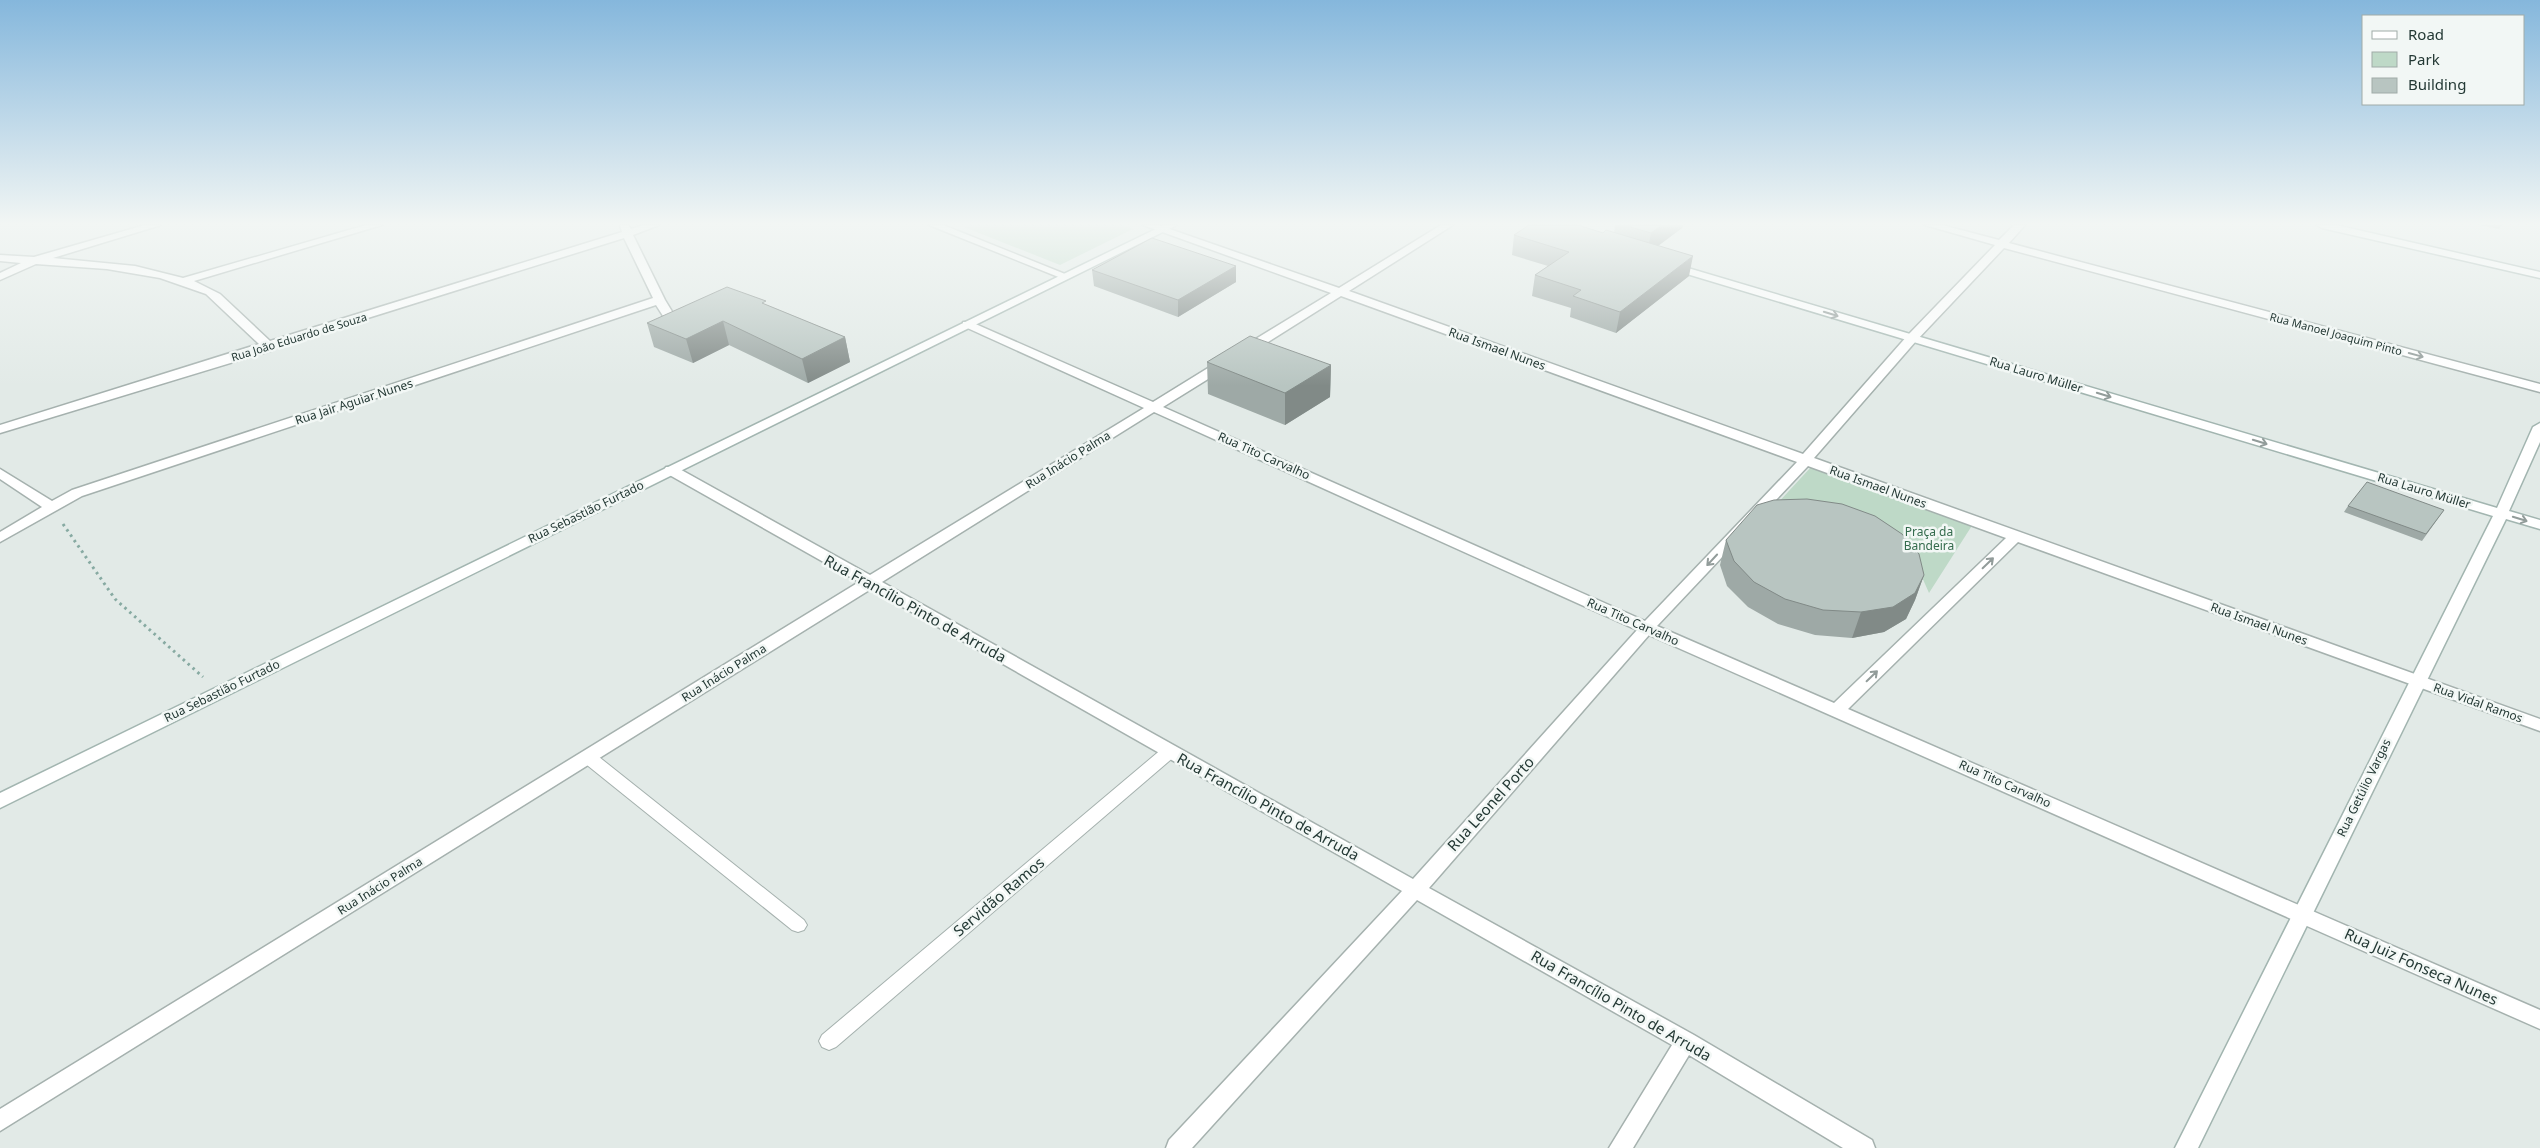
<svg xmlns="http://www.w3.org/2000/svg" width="2540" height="1148" viewBox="0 0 2540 1148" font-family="'Noto Sans',sans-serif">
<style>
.green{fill:#bed9c7}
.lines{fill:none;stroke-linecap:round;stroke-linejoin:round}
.lane-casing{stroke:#a5b1ae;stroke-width:2}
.street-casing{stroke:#a5b1ae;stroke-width:3}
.secondary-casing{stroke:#a2b5b0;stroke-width:3}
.path{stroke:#87aaa2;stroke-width:3;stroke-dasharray:2.5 4;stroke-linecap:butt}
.lane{fill:#fff;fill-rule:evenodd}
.street{fill:#fff;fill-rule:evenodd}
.secondary{fill:#fff;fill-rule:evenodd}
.wall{fill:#9ea9a6}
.shaded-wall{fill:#818a87}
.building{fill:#b8c5c1;stroke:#818a87}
.oneway{stroke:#929c9a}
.labels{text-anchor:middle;stroke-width:5;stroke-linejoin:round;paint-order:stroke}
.far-street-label{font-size:11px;fill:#243935;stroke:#f2f7f5}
.street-label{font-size:12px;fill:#243935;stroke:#f2f7f5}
.park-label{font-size:12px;fill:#346b4d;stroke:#f2f7f5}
.near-street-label{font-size:15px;fill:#243935;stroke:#f2f7f5}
</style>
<rect width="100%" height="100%" fill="#e2eae7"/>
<path class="green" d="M 969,225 L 1123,225 L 1133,229 L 1060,265 L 964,227 Z
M 1812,466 L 1973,524 L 1929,593 L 1918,568 L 1761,521 Z"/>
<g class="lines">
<g class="lane-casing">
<path id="lane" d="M 1169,746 L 1175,748 L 1177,752 L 1175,756 L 836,1047 L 829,1050 L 822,1047 L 819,1041 L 822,1035 L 1163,748 Z
M 588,751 L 594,753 L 804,920 L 807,925 L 804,930 L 798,932 L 792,930 L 582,761 L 580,757 L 582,753 Z"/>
</g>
<g class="street-casing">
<path id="street" d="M 145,225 L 161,225 L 53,258 L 135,266 L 183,278 L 366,225 L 382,225 L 194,281 L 220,294 L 270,341 L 622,232 L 620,225 L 628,225 L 631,229 L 643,225 L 659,225 L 633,235 L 665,300 L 682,328 L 680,330 L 672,330 L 656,305 L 82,496 L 0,542 L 0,532 L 42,507 L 0,479 L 0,469 L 52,501 L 72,490 L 653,298 L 624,238 L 275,347 L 273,350 L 0,433 L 0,425 L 259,344 L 206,294 L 160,278 L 107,269 L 36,264 L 0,280 L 0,273 L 21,263 L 0,261 L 0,255 L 34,257 Z
M 929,225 L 943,225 L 1070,276 L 1069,278 L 1061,278 Z
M 1143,225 L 1158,225 L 1339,288 L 1441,225 L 1453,225 L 1349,291 L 1803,454 L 1908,335 L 1995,245 L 1925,225 L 1942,225 L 1999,240 L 2014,225 L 2025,225 L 2009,243 L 2540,384 L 2540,392 L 2004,248 L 1916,341 L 1814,458 L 2540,719 L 2540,731 L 2018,542 L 1848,709 L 2540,1010 L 2540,1029 L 1649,635 L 1429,888 L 1694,1035 L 1872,1140 L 1875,1148 L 1843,1148 L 1689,1055 L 1633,1148 L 1609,1148 L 1672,1045 L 1417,900 L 1192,1148 L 1166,1148 L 1169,1140 L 1402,891 L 871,589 L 0,1131 L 0,1109 L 859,582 L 666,473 L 664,470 L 666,467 L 676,467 L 870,575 L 1144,408 L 963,326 L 963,322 L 971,322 L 1153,402 L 1221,360 L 1229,360 L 1229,366 L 1163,407 L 1645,621 L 1797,462 L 1341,296 L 1249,354 L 1241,354 L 1241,348 L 1331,293 ZM 1154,412 L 1637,630 L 1413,879 L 882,582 ZM 1808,466 L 2006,538 L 1834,703 L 1657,626 Z"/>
</g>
<g class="secondary-casing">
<path id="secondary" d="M 1164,225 L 1177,225 L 0,808 L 0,793 Z
M 2317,225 L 2336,225 L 2540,272 L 2540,278 L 2322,228 Z
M 1671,263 L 2497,508 L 2533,427 L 2540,423 L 2540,442 L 2509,511 L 2540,520 L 2540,529 L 2506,519 L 2198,1148 L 2175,1148 L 2493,516 L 1667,268 L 1667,264 Z"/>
</g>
<path class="path" d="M 63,524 L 115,599 L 203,677"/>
<use href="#lane" class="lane"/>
<use href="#street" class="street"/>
<use href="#secondary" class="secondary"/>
</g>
<path class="wall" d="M 1615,225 L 1683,225 L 1682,228 L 1658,246 L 1689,276 L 1616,333 L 1570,317 L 1571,308 L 1532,296 L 1535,275 L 1548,266 L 1512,255 L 1514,235 L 1614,233 Z
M 2479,225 L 2502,225 L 2499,229 Z
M 1236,266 L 1236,282 L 1178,317 L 1094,286 L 1092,270 Z
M 767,305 L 845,337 L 850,362 L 808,383 L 729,345 L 693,363 L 654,347 L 647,323 Z
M 1207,362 L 1331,365 L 1330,397 L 1285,425 L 1208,394 Z
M 2348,506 L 2444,510 L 2422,541 L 2344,512 Z
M 1726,540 L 1924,575 L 1915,600 L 1906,619 L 1884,632 L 1852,638 L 1815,635 L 1778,624 L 1748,607 L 1727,586 L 1720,565 Z"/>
<path class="shaded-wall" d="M 1662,225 L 1683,225 L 1682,228 L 1647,254 L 1651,233 Z
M 1693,256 L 1689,276 L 1616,333 L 1620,312 Z
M 1236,266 L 1236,282 L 1178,317 L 1178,300 Z
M 723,321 L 729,345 L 693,363 L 686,339 Z
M 845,337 L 850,362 L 808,383 L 802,359 Z
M 1331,365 L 1330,397 L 1285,425 L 1285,393 Z
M 1924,575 L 1915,600 L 1906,619 L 1884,632 L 1852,638 L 1861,612 Z"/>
<path class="building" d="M 1529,225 L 1578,225 L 1603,233 L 1606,230 L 1693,256 L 1620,312 L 1573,296 L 1581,290 L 1535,275 L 1569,252 L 1514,235 Z
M 1623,225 L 1662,225 L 1651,233 Z
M 1152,238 L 1236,266 L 1178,300 L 1092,270 Z
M 727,287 L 766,301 L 762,303 L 845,337 L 802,359 L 723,321 L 686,339 L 647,323 Z
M 1250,336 L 1331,365 L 1285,393 L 1207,362 Z
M 2367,482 L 2444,510 L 2426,534 L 2348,506 Z
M 1807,499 L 1842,504 L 1875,516 L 1902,534 L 1919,554 L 1924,575 L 1915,593 L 1893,607 L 1861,612 L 1823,610 L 1785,599 L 1754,582 L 1734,561 L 1726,540 L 1757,505 L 1774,500 Z"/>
<defs><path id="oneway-shaft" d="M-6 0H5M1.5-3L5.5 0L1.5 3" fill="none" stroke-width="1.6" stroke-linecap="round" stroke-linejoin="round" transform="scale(1.25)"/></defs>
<g class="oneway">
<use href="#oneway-shaft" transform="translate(1831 314) rotate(17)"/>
<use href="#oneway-shaft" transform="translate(2416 355) rotate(15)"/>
<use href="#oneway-shaft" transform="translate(2104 395) rotate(17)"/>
<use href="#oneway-shaft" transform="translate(2260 442) rotate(17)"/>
<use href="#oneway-shaft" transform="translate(2520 519) rotate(17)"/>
<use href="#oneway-shaft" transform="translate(1712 560) rotate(133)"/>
<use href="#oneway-shaft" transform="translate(1988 563) rotate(-44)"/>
<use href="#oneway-shaft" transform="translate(1872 676) rotate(-44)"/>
</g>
<linearGradient id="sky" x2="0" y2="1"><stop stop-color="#85b7dc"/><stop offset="0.58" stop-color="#f2f6f4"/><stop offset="1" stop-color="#f2f6f4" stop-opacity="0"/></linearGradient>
<rect width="2540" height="386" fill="url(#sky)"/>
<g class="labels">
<g class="far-street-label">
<text transform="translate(2336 334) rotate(15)" y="4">Rua Manoel Joaquim Pinto</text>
<text transform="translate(299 337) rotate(-17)" y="4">Rua João Eduardo de Souza</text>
</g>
<g class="street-label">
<text transform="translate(1497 349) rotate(20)" y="4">Rua Ismael Nunes</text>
<text transform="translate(2036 375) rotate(17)" y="4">Rua Lauro Müller</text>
<text transform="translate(354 402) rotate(-18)" y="4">Rua Jair Aguiar Nunes</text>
<text transform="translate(1264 456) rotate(24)" y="4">Rua Tito Carvalho</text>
<text transform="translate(1068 460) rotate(-32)" y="4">Rua Inácio Palma</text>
<text transform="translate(1878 487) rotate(20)" y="4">Rua Ismael Nunes</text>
<text transform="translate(2424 491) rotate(17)" y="4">Rua Lauro Müller</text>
<text transform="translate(586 512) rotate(-26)" y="4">Rua Sebastião Furtado</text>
<text transform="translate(1633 622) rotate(24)" y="4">Rua Tito Carvalho</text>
<text transform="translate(2259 624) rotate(20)" y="4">Rua Ismael Nunes</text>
<text transform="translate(724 673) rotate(-32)" y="4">Rua Inácio Palma</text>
<text transform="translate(222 691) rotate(-26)" y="4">Rua Sebastião Furtado</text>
<text transform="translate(2478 703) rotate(20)" y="4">Rua Vidal Ramos</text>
<text transform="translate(2005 784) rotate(24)" y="4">Rua Tito Carvalho</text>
<text transform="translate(2364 788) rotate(-64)" y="4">Rua Getúlio Vargas</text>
<text transform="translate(380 886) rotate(-32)" y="4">Rua Inácio Palma</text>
</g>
<g class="park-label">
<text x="1929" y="536">Praça da<tspan x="1929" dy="14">Bandeira</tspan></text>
</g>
<g class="near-street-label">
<text transform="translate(915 609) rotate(29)" y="5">Rua Francílio Pinto de Arruda</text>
<text transform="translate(1491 804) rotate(-48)" y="5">Rua Leonel Porto</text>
<text transform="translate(1268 807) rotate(29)" y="5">Rua Francílio Pinto de Arruda</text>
<text transform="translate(999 897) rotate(-40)" y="5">Servidão Ramos</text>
<text transform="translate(2421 967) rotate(24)" y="5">Rua Juiz Fonseca Nunes</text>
<text transform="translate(1621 1006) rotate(30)" y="5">Rua Francílio Pinto de Arruda</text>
</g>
</g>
<rect x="2362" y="15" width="162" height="90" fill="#f2f7f5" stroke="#a0aba8"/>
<rect x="2372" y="31" width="25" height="8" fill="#ffffff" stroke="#a0aba8"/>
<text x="2408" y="40" font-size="15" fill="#243935">Road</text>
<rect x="2372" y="52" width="25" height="15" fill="#bed9c7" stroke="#a0aba8"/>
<text x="2408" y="65" font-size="15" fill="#243935">Park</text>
<rect x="2372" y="78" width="25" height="15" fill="#b8c5c1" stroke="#a0aba8"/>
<text x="2408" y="90" font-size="15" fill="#243935">Building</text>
</svg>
